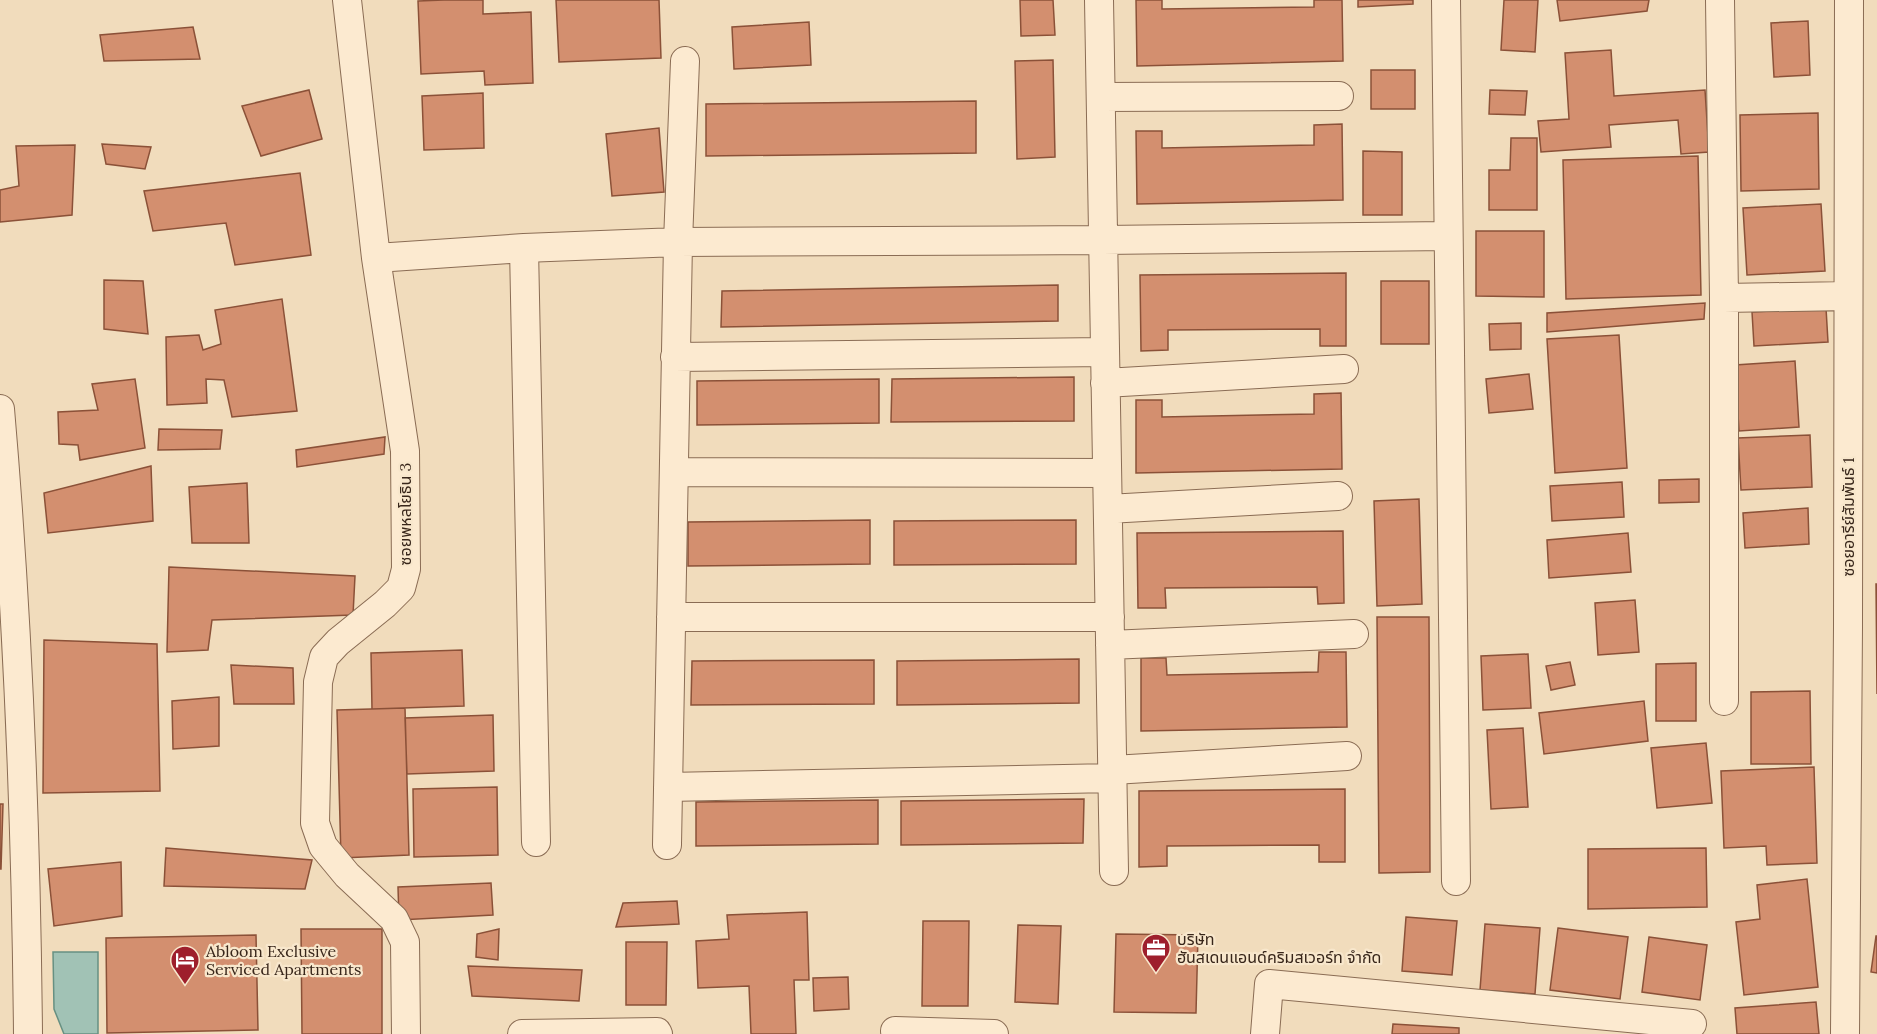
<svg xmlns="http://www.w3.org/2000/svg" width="1877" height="1034" viewBox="0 0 1877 1034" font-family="Lora,'Noto Sans Thai',serif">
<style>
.water{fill:#a1c2b5;stroke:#679082;stroke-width:1.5}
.building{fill:#d38f6f;stroke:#8b5138;stroke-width:1.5}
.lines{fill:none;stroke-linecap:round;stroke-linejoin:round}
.street-casing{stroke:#8a6c54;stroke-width:30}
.street{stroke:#fcead0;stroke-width:28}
.labels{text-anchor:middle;stroke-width:4.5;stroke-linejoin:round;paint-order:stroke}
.street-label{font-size:16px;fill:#38261a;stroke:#f8e7cc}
.poi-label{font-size:16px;fill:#38261a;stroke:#f8e7cc;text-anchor:start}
</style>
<rect width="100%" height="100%" fill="#f1dcbc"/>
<path class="water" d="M 53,952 L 98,952 L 98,1034 L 64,1034 L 54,1009 Z"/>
<path class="building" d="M 444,0 L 483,0 L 483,14 L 531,12 L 533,83 L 485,85 L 484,71 L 421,74 L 418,1 Z
M 556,0 L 659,0 L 661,58 L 559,62 Z
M 1020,0 L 1053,0 L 1055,35 L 1021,36 Z
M 1136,0 L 1162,0 L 1162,9 L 1314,7 L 1314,0 L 1342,0 L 1343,61 L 1137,66 Z
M 1358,0 L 1413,0 L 1413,4 L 1358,7 Z
M 1504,0 L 1538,0 L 1535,52 L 1501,50 Z
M 1557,0 L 1649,0 L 1647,11 L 1560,21 Z
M 1808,21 L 1810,75 L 1774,77 L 1771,23 Z
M 809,22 L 811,65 L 734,69 L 732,27 Z
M 193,27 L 200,59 L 104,61 L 100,35 Z
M 1611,50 L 1614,96 L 1705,90 L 1709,152 L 1681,154 L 1678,120 L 1609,125 L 1611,147 L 1541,152 L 1538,121 L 1569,119 L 1565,53 Z
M 1053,60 L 1055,157 L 1017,159 L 1015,61 Z
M 1371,70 L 1415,70 L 1415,109 L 1371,109 Z
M 309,90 L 322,139 L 261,156 L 242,106 Z
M 1490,90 L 1527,91 L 1525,115 L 1489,114 Z
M 483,93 L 484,148 L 424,150 L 422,96 Z
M 976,101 L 976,153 L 706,156 L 706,104 Z
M 1818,113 L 1819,189 L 1741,191 L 1740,115 Z
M 1342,124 L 1343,200 L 1137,204 L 1136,131 L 1162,131 L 1162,148 L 1314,145 L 1314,125 Z
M 659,128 L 664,192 L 612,196 L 606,134 Z
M 1511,138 L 1537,138 L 1537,210 L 1489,210 L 1489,170 L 1510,170 Z
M 102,144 L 151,147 L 145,169 L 106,164 Z
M 75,145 L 72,215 L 0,222 L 0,190 L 19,186 L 16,146 Z
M 1363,151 L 1402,152 L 1402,215 L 1363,215 Z
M 1698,156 L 1701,295 L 1566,299 L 1563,160 Z
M 300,173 L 311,255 L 235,265 L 226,223 L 153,231 L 144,191 Z
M 1821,204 L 1825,271 L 1747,275 L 1743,208 Z
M 1476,231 L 1544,231 L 1544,297 L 1476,296 Z
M 1346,273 L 1346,346 L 1320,346 L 1320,329 L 1168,330 L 1168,350 L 1141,351 L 1140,275 Z
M 104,280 L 143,281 L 148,334 L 104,329 Z
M 1381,281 L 1429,281 L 1429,344 L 1381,344 Z
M 1058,285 L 1058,321 L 721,327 L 722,291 Z
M 282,299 L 297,411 L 232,417 L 224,380 L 206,379 L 207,403 L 167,405 L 166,337 L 199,335 L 203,350 L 221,344 L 215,310 Z
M 1705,303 L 1704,319 L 1547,332 L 1547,313 Z
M 1826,308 L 1828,342 L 1754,346 L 1752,312 Z
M 1521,323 L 1521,349 L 1490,350 L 1489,324 Z
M 1619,335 L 1627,468 L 1555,473 L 1547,339 Z
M 1795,361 L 1799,427 L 1739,431 L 1735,365 Z
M 1529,374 L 1533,409 L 1489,413 L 1486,379 Z
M 1074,377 L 1074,421 L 891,422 L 892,379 Z
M 135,379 L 145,448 L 80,460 L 78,445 L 59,444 L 58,412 L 98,410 L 92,384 Z
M 879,379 L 879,423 L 697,425 L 697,381 Z
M 1341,393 L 1342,469 L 1136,473 L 1136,400 L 1162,400 L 1162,417 L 1314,414 L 1314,394 Z
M 159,429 L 222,430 L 220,449 L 158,450 Z
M 1810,435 L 1812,487 L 1741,490 L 1738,438 Z
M 385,437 L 384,454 L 297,467 L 296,450 Z
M 151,466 L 153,521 L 48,533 L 44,493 Z
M 1699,479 L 1699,502 L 1659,503 L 1659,480 Z
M 1622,482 L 1624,517 L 1552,521 L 1550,486 Z
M 247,483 L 249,543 L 192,543 L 189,487 Z
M 1419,499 L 1422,604 L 1377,606 L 1374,501 Z
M 1808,508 L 1809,544 L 1745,548 L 1743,513 Z
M 870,520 L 870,564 L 688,566 L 688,522 Z
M 1076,520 L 1076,564 L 894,565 L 894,521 Z
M 1343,531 L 1344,603 L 1318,604 L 1317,587 L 1165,588 L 1166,608 L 1138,608 L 1137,533 Z
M 1628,533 L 1631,572 L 1549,578 L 1547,540 Z
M 169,567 L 355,576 L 353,615 L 212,620 L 208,650 L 167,652 Z
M 1876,584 L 1877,584 L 1877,694 Z
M 1635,600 L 1639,652 L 1598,655 L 1595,603 Z
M 1377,617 L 1429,617 L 1430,872 L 1379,873 Z
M 44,640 L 157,644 L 160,791 L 43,793 Z
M 462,650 L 464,706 L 372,709 L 371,653 Z
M 1319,652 L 1346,652 L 1347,727 L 1141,731 L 1141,658 L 1166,658 L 1167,675 L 1318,672 Z
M 1528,654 L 1531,708 L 1483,710 L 1481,656 Z
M 1079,659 L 1079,703 L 897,705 L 897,661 Z
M 874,660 L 874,704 L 691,705 L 692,661 Z
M 1570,662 L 1575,685 L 1551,690 L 1546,666 Z
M 1696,663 L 1696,721 L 1656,721 L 1656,664 Z
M 231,665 L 293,668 L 294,704 L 234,704 Z
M 1810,691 L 1811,764 L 1751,764 L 1751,692 Z
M 219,697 L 219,746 L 173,749 L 172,701 Z
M 1644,701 L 1648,741 L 1544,754 L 1539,713 Z
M 405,708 L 409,855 L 341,858 L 337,710 Z
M 493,715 L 494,771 L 407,774 L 405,718 Z
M 1523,728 L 1528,807 L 1491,809 L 1487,730 Z
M 1706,743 L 1712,803 L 1657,808 L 1651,748 Z
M 1814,767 L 1817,863 L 1767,865 L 1766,846 L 1724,848 L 1721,771 Z
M 497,787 L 498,855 L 414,857 L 413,789 Z
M 1345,789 L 1345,862 L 1319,862 L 1319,845 L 1167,846 L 1167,866 L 1139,867 L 1139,791 Z
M 1084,799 L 1083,843 L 901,845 L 901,801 Z
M 878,800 L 878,844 L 696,846 L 696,802 Z
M 0,804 L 3,804 L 1,869 L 0,869 Z
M 166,848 L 312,860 L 305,889 L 164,886 Z
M 1706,848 L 1707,907 L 1588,909 L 1588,849 Z
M 121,862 L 122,916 L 54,926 L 48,869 Z
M 1807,879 L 1818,987 L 1744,995 L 1736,922 L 1760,919 L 1757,885 Z
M 491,883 L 493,915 L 399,920 L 398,887 Z
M 677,901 L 679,924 L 616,927 L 623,903 Z
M 807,912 L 809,980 L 794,980 L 796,1034 L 751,1034 L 749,986 L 698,988 L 696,941 L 729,939 L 727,915 Z
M 1406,917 L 1457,921 L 1452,975 L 1402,971 Z
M 923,921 L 969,921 L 968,1006 L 922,1006 Z
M 1485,924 L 1540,928 L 1535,994 L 1480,990 Z
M 1018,925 L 1061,926 L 1058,1004 L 1015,1002 Z
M 1558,928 L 1628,937 L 1620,999 L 1550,990 Z
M 301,929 L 382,929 L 382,1034 L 302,1034 Z
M 499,929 L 498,960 L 476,957 L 477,934 Z
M 1116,934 L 1198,935 L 1196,1013 L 1114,1012 Z
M 256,935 L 258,1030 L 107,1033 L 106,938 Z
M 1876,936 L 1877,936 L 1877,973 L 1871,972 Z
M 1649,937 L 1707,945 L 1700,1000 L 1642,992 Z
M 626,942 L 667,942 L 666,1005 L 626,1005 Z
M 468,966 L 582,970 L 579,1001 L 472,996 Z
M 848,977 L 849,1009 L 814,1011 L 813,978 Z
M 1816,1002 L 1819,1034 L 1737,1034 L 1735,1008 Z
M 1393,1024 L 1459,1028 L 1459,1034 L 1392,1034 Z"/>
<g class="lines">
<g class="street-casing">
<path id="street" d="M 347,0 L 376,258 L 405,451 L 406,569 L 401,588 L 385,604 L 338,642 L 324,657 L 318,682 L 315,823 L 323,846 L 347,875 L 394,919 L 405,942 L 406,1034
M 1099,0 L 1114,871
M 1446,0 L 1456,881
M 1720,0 L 1724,298 L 1724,701
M 1101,97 L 1339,96
M 524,248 L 536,842
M 376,258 L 524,248 L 678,242 L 1103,240 L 1448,236
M 1724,298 L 1848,296
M 675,357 L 1105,352
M 1105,383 L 1344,369
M 0,409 C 18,617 26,825 28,1034
M 674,472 L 1107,473
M 1108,509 L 1338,496
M 671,617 L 1110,617
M 1110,645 L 1354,634
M 1113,770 L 1347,756
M 668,787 L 1112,778
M 667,845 L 678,242 L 685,61
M 895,1031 L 994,1034
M 522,1034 L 657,1032 L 658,1034
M 1265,1034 L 1269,984 L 1692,1024
M 1845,1034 L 1848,627 L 1849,0"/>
</g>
<use href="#street" class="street"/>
</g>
<defs>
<g id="office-pin" transform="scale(1.5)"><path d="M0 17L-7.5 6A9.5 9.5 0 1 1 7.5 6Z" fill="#9e1f2c" stroke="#f8e7cc"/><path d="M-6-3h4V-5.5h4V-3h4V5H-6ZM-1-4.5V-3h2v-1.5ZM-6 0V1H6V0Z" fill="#fff"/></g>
<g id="hotel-pin" transform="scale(1.5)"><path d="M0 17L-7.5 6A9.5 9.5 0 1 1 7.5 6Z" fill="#9e1f2c" stroke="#f8e7cc"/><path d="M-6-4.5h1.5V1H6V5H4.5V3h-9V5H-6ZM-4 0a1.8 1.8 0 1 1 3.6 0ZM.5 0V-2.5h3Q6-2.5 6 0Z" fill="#fff"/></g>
</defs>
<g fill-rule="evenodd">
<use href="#office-pin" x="1156" y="948"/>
<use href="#hotel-pin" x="185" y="960"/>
</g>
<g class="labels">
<g class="street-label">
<text transform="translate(405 514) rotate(-90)" y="6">ซอยพหลโยธิน 3</text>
<text transform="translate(1848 517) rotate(-90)" y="6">ซอยอารีย์สัมพันธ์ 1</text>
</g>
<g class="poi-label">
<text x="1177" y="945">บริษัท<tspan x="1177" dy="18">ฮันสเดนแอนด์คริมสเวอร์ท จำกัด</tspan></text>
<text x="206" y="957">Abloom Exclusive<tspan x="206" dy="18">Serviced Apartments</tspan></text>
</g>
</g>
</svg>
